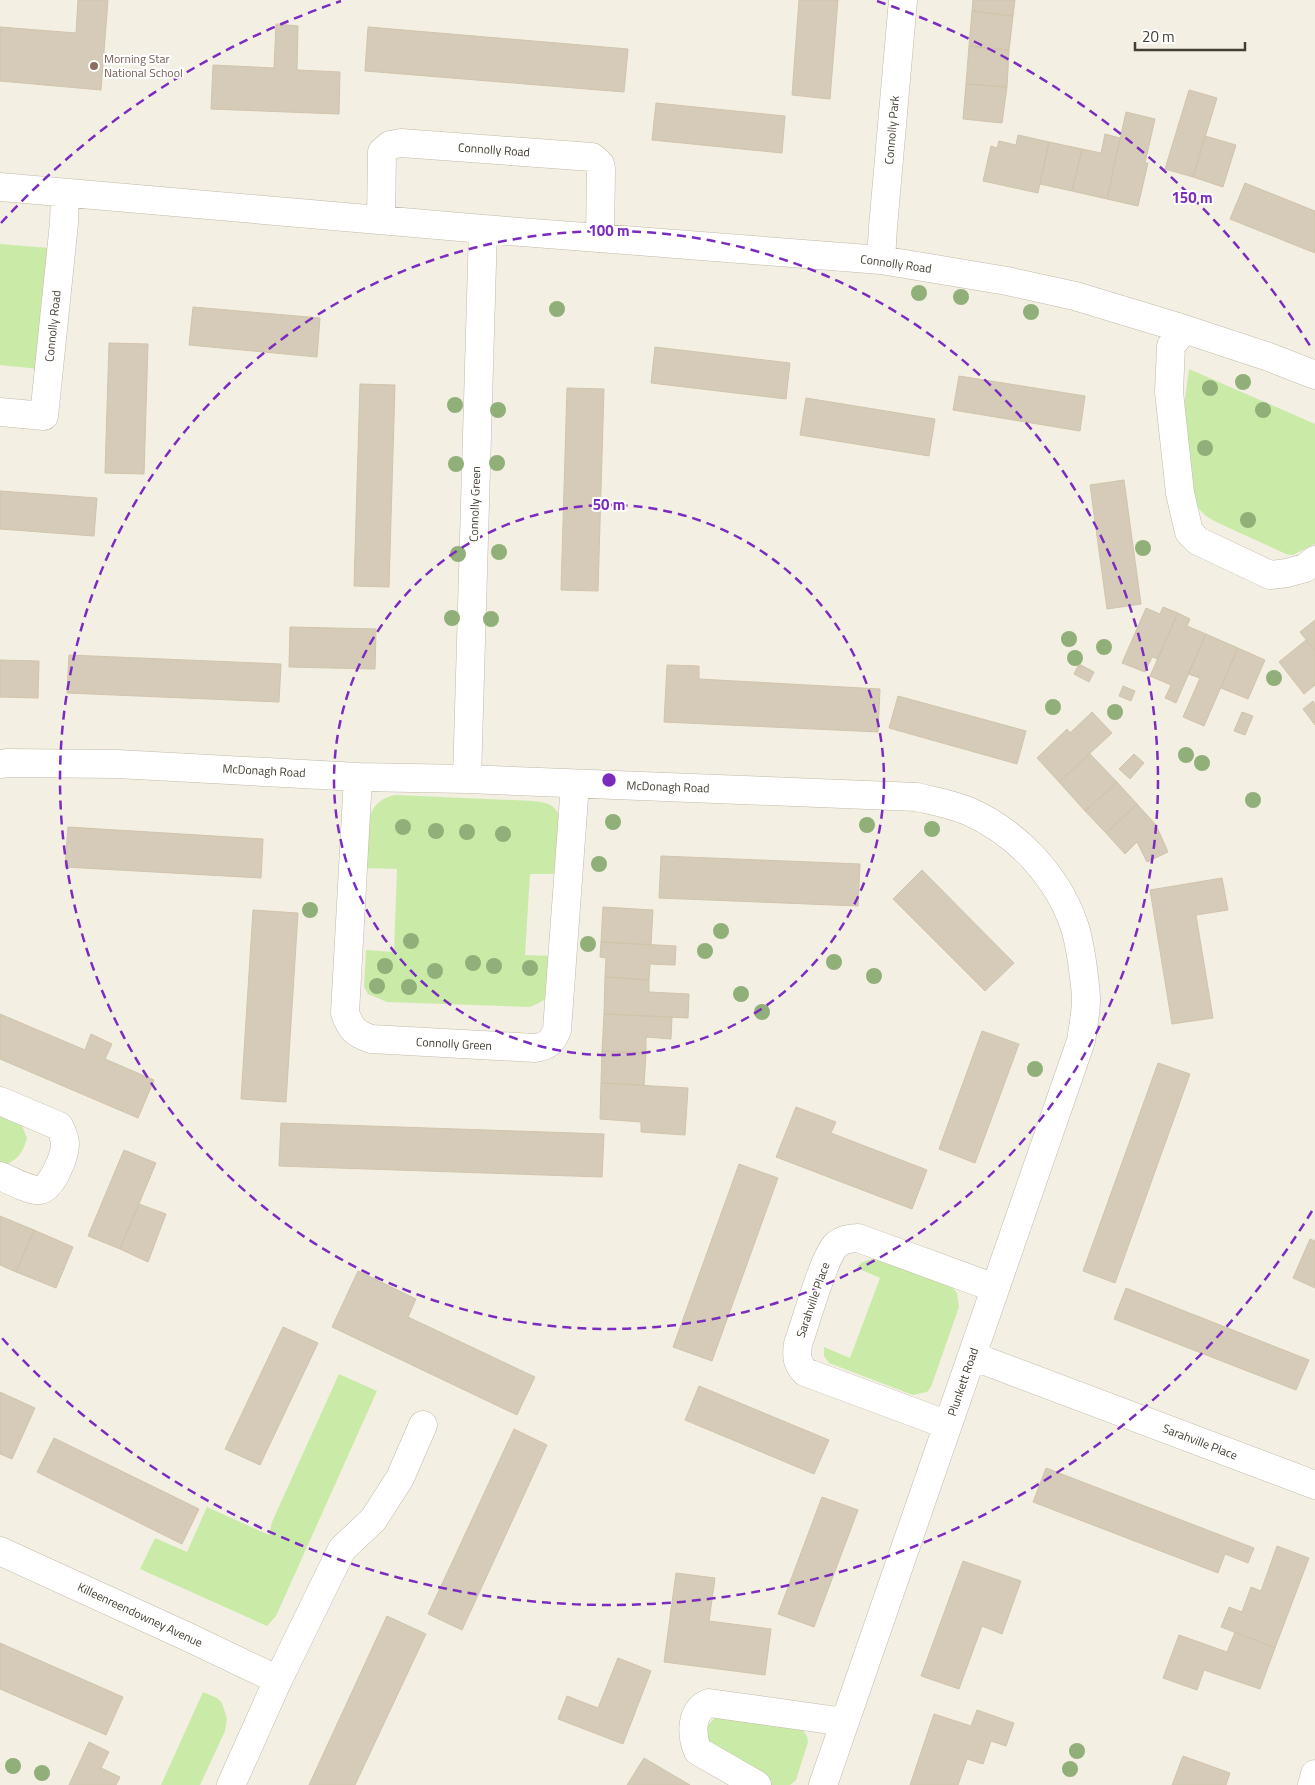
<svg xmlns="http://www.w3.org/2000/svg" width="1315" height="1785" viewBox="0 0 1315 1785" font-family="'Titillium Web',sans-serif">
<style>
.green{fill:#caeba8}
.building{fill:#d5cbb8;stroke:#d1c4ab}
.lines{fill:none;stroke-linecap:round;stroke-linejoin:round}
.minor-casing{stroke:#c2baa8;stroke-width:29}
.minor{stroke:#fff;stroke-width:28}
.tree{fill:#91af79}
.ring{fill:none;stroke:#7b2cbf;stroke-width:2.5;stroke-dasharray:9 6}
.education-dot{fill:#8d6e63;stroke:#fff;stroke-width:2}
.labels{text-anchor:middle;stroke-width:4;stroke-linejoin:round;paint-order:stroke}
.education-label{font-size:12px;fill:#785e54;stroke:#fff;text-anchor:start}
.street-label{font-size:12px;fill:#453f33;stroke:#fff}
.centre{fill:#7b2cbf;stroke:#fff;stroke-width:2.5}
.ring-label{font-size:15px;text-anchor:middle;font-weight:bold;fill:#7b2cbf;stroke:#fff;stroke-width:4;stroke-linejoin:round;paint-order:stroke}
</style>
<rect width="100%" height="100%" fill="#f3efe3"/>
<path class="green" d="M 0,244 L 49,248 L 39,369 L 0,365 Z
M 1189,369 L 1315,424 L 1315,544 L 1293,555 L 1286,554 L 1216,522 L 1206,516 L 1197,507 L 1193,488 L 1183,414 Z
M 396,795 L 534,801 C 542,802 551,803 556,810 C 565,822 557,859 556,874 L 530,874 L 525,955 L 554,956 L 547,998 L 539,1003 L 530,1007 L 387,1002 L 368,994 L 364,987 L 366,950 L 394,952 L 397,869 L 365,868 C 367,840 361,800 396,795 Z
M 0,1112 L 21,1123 L 27,1138 C 22,1155 18,1159 2,1167 L 0,1167 Z
M 872,1259 L 886,1262 L 951,1286 L 957,1293 L 959,1307 L 931,1387 L 927,1392 L 913,1395 L 829,1363 L 824,1356 L 824,1347 L 850,1358 L 880,1278 L 857,1268 C 860,1262 865,1261 872,1259 Z
M 339,1374 L 377,1391 L 276,1616 L 267,1626 L 140,1569 L 155,1538 L 187,1552 L 207,1507 L 269,1535 L 272,1522 Z
M 203,1692 L 217,1698 L 222,1703 L 227,1719 L 225,1731 L 200,1785 L 161,1785 Z
M 719,1715 L 802,1729 L 807,1736 L 808,1742 L 796,1780 L 790,1785 L 769,1785 L 711,1749 C 707,1734 703,1725 719,1715 Z"/>
<path class="building" d="M 78,0 L 108,0 L 101,90 L 0,81 L 0,27 L 76,33 Z
M 799,0 L 838,0 L 830,99 L 792,95 Z
M 973,0 L 1015,0 L 1013,16 L 972,11 Z
M 972,11 L 1013,16 L 1009,50 L 969,46 Z
M 276,24 L 298,26 L 297,70 L 340,72 L 339,114 L 211,109 L 213,65 L 274,68 Z
M 368,27 L 628,49 L 624,92 L 365,71 Z
M 969,46 L 1009,50 L 1007,87 L 966,84 Z
M 966,84 L 1007,87 L 1002,123 L 963,119 Z
M 1189,90 L 1217,98 L 1193,177 L 1165,169 Z
M 656,103 L 785,116 L 782,153 L 652,140 Z
M 1126,112 L 1155,119 L 1145,163 L 1148,163 L 1138,206 L 1107,199 Z
M 1105,134 L 1120,138 L 1107,199 L 1072,191 L 1082,149 L 1101,153 Z
M 1018,135 L 1049,142 L 1038,193 L 983,181 L 991,146 L 997,148 L 999,141 L 1016,145 Z
M 1205,136 L 1236,145 L 1223,187 L 1193,177 Z
M 1049,142 L 1082,149 L 1072,191 L 1040,184 Z
M 1245,183 L 1315,211 L 1315,253 L 1230,219 Z
M 193,307 L 320,318 L 317,357 L 189,345 Z
M 109,343 L 148,344 L 144,474 L 105,473 Z
M 655,347 L 790,363 L 786,399 L 651,383 Z
M 959,376 L 1085,396 L 1080,431 L 953,410 Z
M 360,384 L 395,385 L 389,587 L 354,586 Z
M 567,388 L 604,389 L 598,591 L 561,590 Z
M 806,398 L 935,419 L 929,456 L 800,435 Z
M 1124,480 L 1141,604 L 1107,609 L 1090,485 Z
M 0,491 L 97,498 L 94,536 L 0,529 Z
M 1163,607 L 1178,613 L 1158,659 L 1152,657 L 1145,672 L 1122,663 L 1146,608 L 1160,614 Z
M 1178,613 L 1190,619 L 1187,626 L 1206,634 L 1176,703 L 1165,698 L 1171,685 L 1150,676 Z
M 1315,620 L 1315,651 L 1300,632 Z
M 290,627 L 376,629 L 375,669 L 289,667 Z
M 1206,634 L 1238,648 L 1204,726 L 1183,717 L 1200,678 L 1188,674 Z
M 1306,640 L 1315,651 L 1315,685 L 1304,694 L 1279,662 Z
M 1238,648 L 1265,660 L 1248,699 L 1221,688 Z
M 69,655 L 281,664 L 279,702 L 67,693 Z
M 0,660 L 39,661 L 38,698 L 0,697 Z
M 1079,664 L 1094,672 L 1089,682 L 1074,674 Z
M 667,665 L 699,666 L 699,679 L 880,689 L 878,732 L 664,722 Z
M 1123,686 L 1135,691 L 1131,701 L 1119,696 Z
M 898,696 L 1026,731 L 1017,764 L 889,728 Z
M 1313,701 L 1315,704 L 1315,725 L 1303,709 Z
M 1092,712 L 1112,733 L 1059,782 L 1037,758 L 1067,729 L 1070,733 Z
M 1242,712 L 1253,716 L 1245,735 L 1234,731 Z
M 1090,754 L 1117,782 L 1085,811 L 1059,782 Z
M 1134,754 L 1144,763 L 1130,779 L 1119,769 Z
M 1117,782 L 1137,804 L 1106,833 L 1085,811 Z
M 1137,804 L 1156,825 L 1168,852 L 1147,862 L 1137,842 L 1125,854 L 1106,833 Z
M 68,827 L 263,839 L 261,878 L 65,867 Z
M 661,856 L 860,864 L 858,906 L 659,898 Z
M 922,870 L 1014,963 L 985,991 L 893,899 Z
M 1222,878 L 1228,910 L 1196,915 L 1213,1018 L 1172,1024 L 1150,890 Z
M 603,907 L 653,910 L 651,945 L 601,942 Z
M 253,910 L 298,913 L 286,1102 L 241,1099 Z
M 601,942 L 676,946 L 675,965 L 650,964 L 649,980 L 605,977 L 606,958 L 600,957 Z
M 605,977 L 649,980 L 649,992 L 689,994 L 688,1018 L 604,1014 Z
M 0,1014 L 85,1050 L 91,1034 L 112,1044 L 105,1059 L 154,1080 L 138,1118 L 0,1059 Z
M 604,1014 L 672,1017 L 671,1039 L 646,1037 L 646,1053 L 602,1051 Z
M 982,1031 L 1019,1044 L 975,1163 L 939,1149 Z
M 602,1051 L 646,1053 L 644,1085 L 601,1083 Z
M 1158,1063 L 1190,1074 L 1115,1283 L 1083,1271 Z
M 601,1083 L 688,1088 L 685,1135 L 641,1132 L 641,1122 L 600,1119 Z
M 796,1107 L 836,1122 L 831,1133 L 927,1170 L 912,1209 L 776,1157 Z
M 281,1123 L 604,1134 L 602,1177 L 279,1166 Z
M 124,1150 L 156,1163 L 120,1249 L 88,1236 Z
M 739,1164 L 778,1178 L 712,1361 L 673,1347 Z
M 139,1204 L 166,1214 L 148,1262 L 120,1249 Z
M 0,1216 L 34,1230 L 16,1272 L 0,1265 Z
M 34,1230 L 73,1247 L 56,1288 L 16,1272 Z
M 1310,1239 L 1315,1241 L 1315,1288 L 1293,1278 Z
M 358,1271 L 416,1299 L 408,1317 L 535,1377 L 517,1415 L 332,1327 Z
M 1126,1288 L 1309,1360 L 1296,1390 L 1114,1319 Z
M 283,1327 L 318,1343 L 260,1465 L 225,1449 Z
M 699,1386 L 829,1440 L 814,1474 L 685,1420 Z
M 0,1392 L 35,1408 L 12,1459 L 0,1454 Z
M 514,1429 L 547,1445 L 462,1630 L 428,1614 Z
M 54,1438 L 199,1509 L 182,1544 L 37,1472 Z
M 1046,1468 L 1254,1548 L 1248,1563 L 1225,1554 L 1218,1573 L 1033,1502 Z
M 822,1497 L 858,1510 L 814,1627 L 778,1614 Z
M 1277,1546 L 1309,1558 L 1275,1648 L 1221,1627 L 1229,1607 L 1242,1612 L 1251,1587 L 1261,1591 Z
M 963,1561 L 1021,1581 L 1002,1634 L 982,1626 L 959,1689 L 921,1676 Z
M 676,1573 L 715,1578 L 709,1621 L 771,1629 L 765,1675 L 664,1662 Z
M 387,1616 L 426,1634 L 355,1785 L 309,1785 Z
M 1235,1632 L 1275,1648 L 1260,1689 L 1204,1670 L 1197,1690 L 1163,1678 L 1179,1635 L 1227,1652 Z
M 0,1643 L 123,1697 L 106,1735 L 0,1689 Z
M 618,1658 L 651,1671 L 623,1744 L 558,1719 L 567,1696 L 598,1708 Z
M 977,1710 L 1014,1723 L 1006,1746 L 991,1741 L 983,1764 L 967,1759 L 958,1785 L 910,1785 L 934,1714 L 971,1726 Z
M 89,1742 L 109,1752 L 101,1768 L 120,1777 L 116,1785 L 69,1785 Z
M 1183,1756 L 1230,1773 L 1226,1785 L 1172,1785 Z
M 644,1758 L 690,1785 L 627,1785 Z"/>
<g class="lines">
<g class="minor-casing">
<path id="minor" d="M 0,187 L 483,229 L 881,260 L 1007,281 L 1075,296 L 1184,329 L 1269,357 L 1315,375
M 381,220 L 382,152 L 390,145 L 401,143 L 592,157 L 600,164 L 601,169 L 600,238
M 881,260 L 883,227 L 903,0
M 1184,329 L 1171,346 L 1169,392 L 1180,493 L 1189,532 L 1198,541 L 1270,575 L 1287,573 L 1305,568 L 1315,560
M 0,412 L 44,416 L 64,223 L 65,193
M 0,764 L 8,763 L 117,764 L 358,777 L 467,779 L 917,797 C 934,801 951,804 968,811 C 1016,832 1057,875 1074,925 C 1079,939 1081,954 1083,969 C 1084,979 1086,990 1086,999 C 1086,1013 1083,1027 1081,1041 L 823,1785
M 358,777 L 345,1013 C 351,1029 354,1033 371,1039 L 535,1048 C 548,1046 552,1042 557,1030 L 575,784
M 467,779 L 483,229
M 0,1101 L 59,1126 C 62,1132 65,1137 65,1144 C 65,1156 52,1188 40,1190 C 30,1191 10,1180 0,1176
M 972,1356 L 1315,1485
M 948,1425 L 805,1372 C 797,1363 796,1357 798,1344 C 805,1325 824,1256 836,1245 C 843,1239 850,1238 858,1238 L 995,1288
M 0,1551 L 188,1637 L 278,1680
M 231,1785 L 278,1680 L 342,1549 L 373,1520 L 400,1478 L 423,1425
M 757,1785 L 698,1751 C 691,1736 690,1710 709,1703 L 845,1722
M 1312,1785 L 1315,1774"/>
</g>
<use href="#minor" class="minor"/>
</g>
<g class="tree">
<circle cx="919" cy="293" r="8"/>
<circle cx="961" cy="297" r="8"/>
<circle cx="557" cy="309" r="8"/>
<circle cx="1031" cy="312" r="8"/>
<circle cx="1243" cy="382" r="8"/>
<circle cx="1210" cy="388" r="8"/>
<circle cx="455" cy="405" r="8"/>
<circle cx="498" cy="410" r="8"/>
<circle cx="1263" cy="410" r="8"/>
<circle cx="1205" cy="448" r="8"/>
<circle cx="497" cy="463" r="8"/>
<circle cx="456" cy="464" r="8"/>
<circle cx="1248" cy="520" r="8"/>
<circle cx="1143" cy="548" r="8"/>
<circle cx="499" cy="552" r="8"/>
<circle cx="458" cy="554" r="8"/>
<circle cx="452" cy="618" r="8"/>
<circle cx="491" cy="619" r="8"/>
<circle cx="1069" cy="639" r="8"/>
<circle cx="1104" cy="647" r="8"/>
<circle cx="1075" cy="658" r="8"/>
<circle cx="1274" cy="678" r="8"/>
<circle cx="1053" cy="707" r="8"/>
<circle cx="1115" cy="712" r="8"/>
<circle cx="1186" cy="755" r="8"/>
<circle cx="1202" cy="763" r="8"/>
<circle cx="1253" cy="800" r="8"/>
<circle cx="613" cy="822" r="8"/>
<circle cx="867" cy="825" r="8"/>
<circle cx="403" cy="827" r="8"/>
<circle cx="932" cy="829" r="8"/>
<circle cx="436" cy="831" r="8"/>
<circle cx="467" cy="832" r="8"/>
<circle cx="503" cy="834" r="8"/>
<circle cx="599" cy="864" r="8"/>
<circle cx="310" cy="910" r="8"/>
<circle cx="721" cy="931" r="8"/>
<circle cx="411" cy="941" r="8"/>
<circle cx="588" cy="944" r="8"/>
<circle cx="705" cy="951" r="8"/>
<circle cx="834" cy="962" r="8"/>
<circle cx="473" cy="963" r="8"/>
<circle cx="385" cy="966" r="8"/>
<circle cx="494" cy="966" r="8"/>
<circle cx="530" cy="968" r="8"/>
<circle cx="435" cy="971" r="8"/>
<circle cx="874" cy="976" r="8"/>
<circle cx="377" cy="986" r="8"/>
<circle cx="409" cy="987" r="8"/>
<circle cx="741" cy="994" r="8"/>
<circle cx="762" cy="1012" r="8"/>
<circle cx="1035" cy="1069" r="8"/>
<circle cx="1077" cy="1751" r="8"/>
<circle cx="13" cy="1766" r="8"/>
<circle cx="1070" cy="1769" r="8"/>
<circle cx="42" cy="1773" r="8"/>
</g>
<g class="ring">
<circle cx="609" cy="780" r="275"/>
<circle cx="609" cy="780" r="549"/>
<path d="M1312 1211A824 824 0 0 1 1 1337M1 223A824 824 0 0 1 341 1M877 1A824 824 0 0 1 1312 349"/>
</g>
<circle class="education-dot" cx="94" cy="66" r="5"/>
<g class="labels">
<g class="education-label">
<text x="104" y="63">Morning Star<tspan x="104" dy="14">National School</tspan></text>
</g>
<g class="street-label">
<text transform="translate(892 130) rotate(-85)" y="4">Connolly Park</text>
<text transform="translate(494 150) rotate(4)" y="4">Connolly Road</text>
<text transform="translate(896 264) rotate(8)" y="4">Connolly Road</text>
<text transform="translate(53 326) rotate(-84)" y="4">Connolly Road</text>
<text transform="translate(475 504) rotate(-88)" y="4">Connolly Green</text>
<text transform="translate(264 771) rotate(3)" y="4">McDonagh Road</text>
<text transform="translate(668 787) rotate(2)" y="4">McDonagh Road</text>
<text transform="translate(454 1044) rotate(3)" y="4">Connolly Green</text>
<text transform="translate(813 1300) rotate(-71)" y="4">Sarahville Place</text>
<text transform="translate(963 1382) rotate(-71)" y="4">Plunkett Road</text>
<text transform="translate(1200 1442) rotate(21)" y="4">Sarahville Place</text>
<text transform="translate(140 1615) rotate(25)" y="4">Killeenreendowney Avenue</text>
</g>
</g>
<circle cx="609" cy="780" r="8" class="centre"/>
<g class="ring-label">
<text x="1192" y="203">150 m</text>
<text x="609" y="236">100 m</text>
<text x="609" y="510">50 m</text>
</g>
<path d="M1135 42v8h110v-8" fill="none" stroke="#453f33" stroke-width="2.5"/>
<text x="1142" y="42" font-size="15" fill="#453f33" stroke="#ffffff" stroke-width="4" paint-order="stroke">20 m</text>
</svg>
